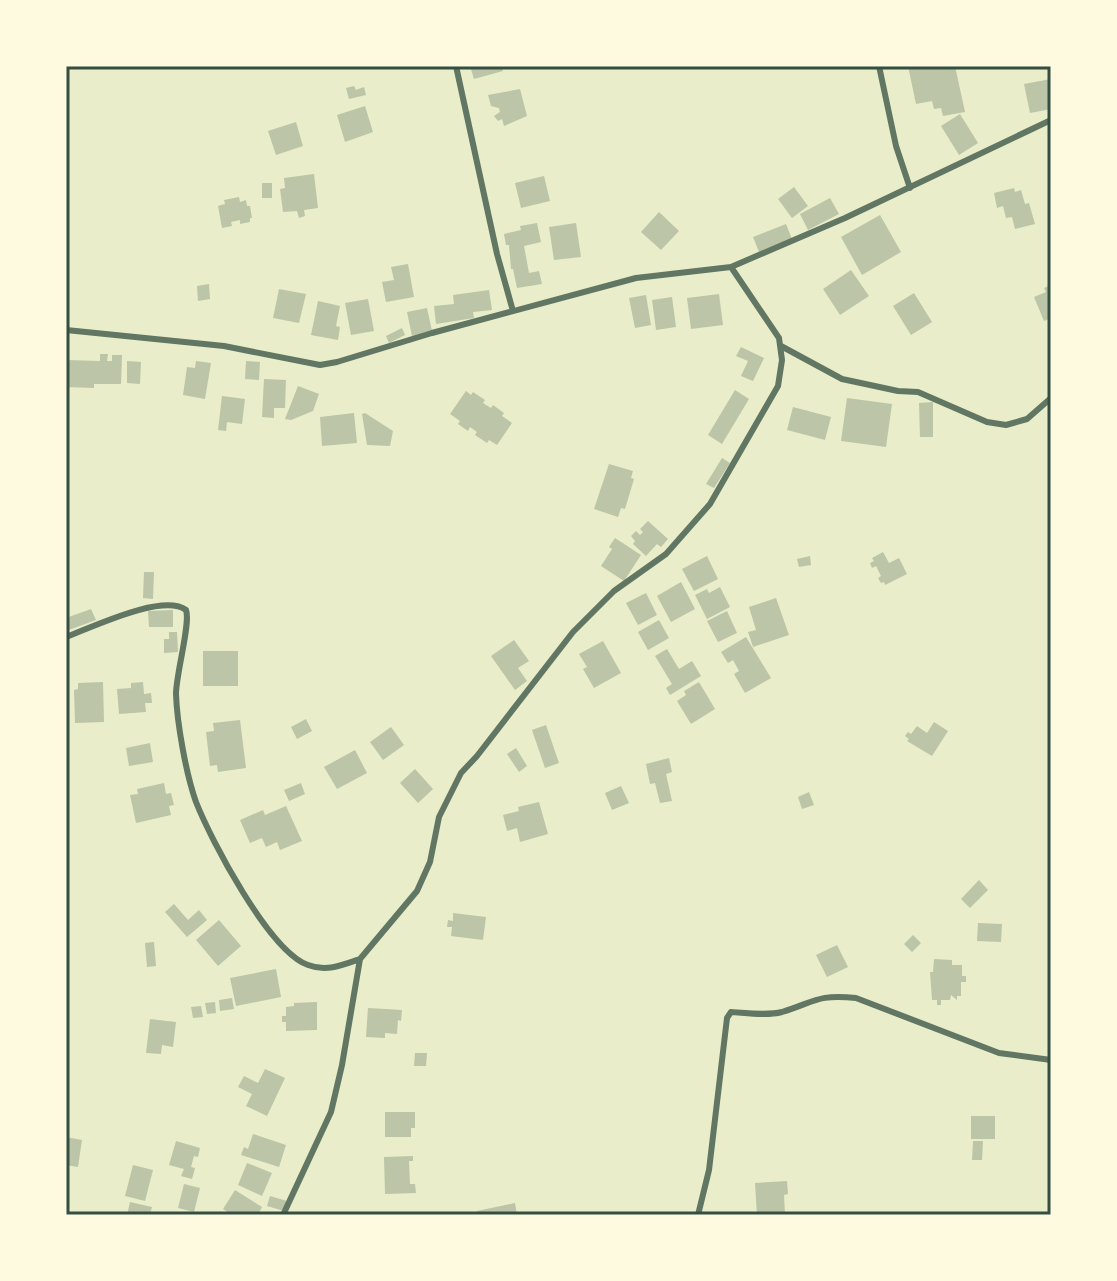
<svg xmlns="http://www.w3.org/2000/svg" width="1117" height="1281" viewBox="0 0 1117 1281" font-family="'Fira Sans Condensed',sans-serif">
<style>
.building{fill:#bcc5a7}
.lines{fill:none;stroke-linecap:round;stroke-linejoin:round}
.minor{stroke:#617663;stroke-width:6}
.neatline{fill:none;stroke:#344e41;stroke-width:3}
</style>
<rect width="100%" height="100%" fill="#e9edc9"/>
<path class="building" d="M 470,66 L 501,66 L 503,71 L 474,79 Z
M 908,66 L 955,66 L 965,112 L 943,116 L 941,108 L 934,109 L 932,101 L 916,104 Z
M 1051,79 L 1051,109 L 1030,113 L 1024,84 Z
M 354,86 L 356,90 L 364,87 L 366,95 L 349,99 L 346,88 Z
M 520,89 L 527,116 L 504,126 L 502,119 L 498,121 L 494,116 L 500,112 L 499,108 L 491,106 L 488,95 Z
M 365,106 L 373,132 L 345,142 L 337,115 Z
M 960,114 L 978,143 L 959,155 L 941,126 Z
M 296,122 L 303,146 L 276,155 L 268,131 Z
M 314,174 L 318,208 L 304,210 L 305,216 L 299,218 L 297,211 L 283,212 L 280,189 L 285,188 L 284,178 Z
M 544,176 L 550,201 L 521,208 L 515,183 Z
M 262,183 L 272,183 L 272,198 L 262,198 Z
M 794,187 L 808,206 L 792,218 L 778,199 Z
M 1014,188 L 1015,192 L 1021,190 L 1025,204 L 1029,203 L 1035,224 L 1015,229 L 1012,217 L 1006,218 L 1003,206 L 997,208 L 994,193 Z
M 239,197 L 240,202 L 246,200 L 247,206 L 250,206 L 252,218 L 250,218 L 250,222 L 240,224 L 240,220 L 231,222 L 232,226 L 222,228 L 218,206 L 225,204 L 224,200 Z
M 830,198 L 839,214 L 808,230 L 800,214 Z
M 659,212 L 679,231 L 661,250 L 641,232 Z
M 880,215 L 901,252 L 862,275 L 841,237 Z
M 537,223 L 541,242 L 524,246 L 529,273 L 539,271 L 542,284 L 517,288 L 513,269 L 511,269 L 509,245 L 506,245 L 504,234 L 521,230 L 520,226 Z
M 576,223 L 581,257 L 554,260 L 549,227 Z
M 786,224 L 792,239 L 759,252 L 753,237 Z
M 408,264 L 414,297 L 386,302 L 382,282 L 394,280 L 391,267 Z
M 851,270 L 869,296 L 840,315 L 823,289 Z
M 209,284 L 210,299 L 198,301 L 197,286 Z
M 1051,285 L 1051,318 L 1044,321 L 1034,297 L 1046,292 L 1044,288 Z
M 279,289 L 306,294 L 299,323 L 273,318 Z
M 489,290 L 492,310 L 473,312 L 474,318 L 436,324 L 434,306 L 454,304 L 453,295 Z
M 914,293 L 932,322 L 911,335 L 893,306 Z
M 719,294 L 723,325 L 691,329 L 687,298 Z
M 646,295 L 651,325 L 635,328 L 629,298 Z
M 672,297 L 676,327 L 656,330 L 652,300 Z
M 368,299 L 374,331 L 351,335 L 345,303 Z
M 318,301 L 340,306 L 336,326 L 340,327 L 338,340 L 311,335 Z
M 427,308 L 432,331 L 412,336 L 407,312 Z
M 402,328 L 405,335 L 389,343 L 386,336 Z
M 741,347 L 764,358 L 753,381 L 741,376 L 748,361 L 736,356 Z
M 100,354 L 108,354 L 107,361 L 112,361 L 112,355 L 122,355 L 121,384 L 94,384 L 94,388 L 66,387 L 66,360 L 100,361 Z
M 127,361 L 141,362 L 140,384 L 127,383 Z
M 196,361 L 211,363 L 205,399 L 183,395 L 187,367 L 195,368 Z
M 246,361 L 260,362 L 259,380 L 245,379 Z
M 264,379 L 286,380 L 285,408 L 274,408 L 274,418 L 262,417 Z
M 298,386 L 319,394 L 313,411 L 291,420 L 285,419 Z
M 735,390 L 749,399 L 722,444 L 708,435 Z
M 466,391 L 471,395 L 473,392 L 485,400 L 483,403 L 491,408 L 493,405 L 504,413 L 502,416 L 512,423 L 497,445 L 489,440 L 487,443 L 475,435 L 477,432 L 470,427 L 468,431 L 458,424 L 460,421 L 450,414 Z
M 222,396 L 245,399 L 242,424 L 227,422 L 226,431 L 218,430 Z
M 847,398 L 892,404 L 886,447 L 841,441 Z
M 933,402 L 933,437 L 920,437 L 919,403 Z
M 793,407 L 831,417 L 825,440 L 787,430 Z
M 354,413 L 357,443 L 322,446 L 320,417 Z
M 365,413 L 393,431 L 390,446 L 367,445 L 362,414 Z
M 722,458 L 730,463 L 714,488 L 706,484 Z
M 609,464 L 633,471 L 631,478 L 634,479 L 625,509 L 621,508 L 618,517 L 594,509 Z
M 648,521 L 668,539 L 661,547 L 657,544 L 646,556 L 633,544 L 635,541 L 631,536 L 636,531 L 640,535 L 643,532 L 640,529 Z
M 615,538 L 641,555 L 624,581 L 601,566 L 612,549 L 609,547 Z
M 883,552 L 889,563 L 899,558 L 907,574 L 885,585 L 884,582 L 881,583 L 878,578 L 881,576 L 876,566 L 872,568 L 870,563 L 874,561 L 872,558 Z
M 707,556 L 718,579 L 694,591 L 682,569 Z
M 810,556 L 811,565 L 799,567 L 797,559 Z
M 144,572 L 154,572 L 153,599 L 143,598 Z
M 681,582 L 695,609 L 671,622 L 657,596 Z
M 720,587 L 730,607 L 707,619 L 695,595 L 707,589 L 709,593 Z
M 646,593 L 657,615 L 638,625 L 626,603 Z
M 776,598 L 789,635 L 753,647 L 748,632 L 756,630 L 749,607 Z
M 91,609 L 96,620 L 66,631 L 66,618 Z
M 173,610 L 173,627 L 149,627 L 148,611 Z
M 727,611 L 737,633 L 718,642 L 707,621 Z
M 659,620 L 669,638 L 648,650 L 638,632 Z
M 169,632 L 177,632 L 178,652 L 164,653 L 164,639 L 169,639 Z
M 746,637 L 771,678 L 745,693 L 734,674 L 739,671 L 733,660 L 728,663 L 721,652 Z
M 514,640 L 529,661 L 518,668 L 527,681 L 515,690 L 491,656 Z
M 603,641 L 621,673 L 594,688 L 583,669 L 587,667 L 579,654 Z
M 667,649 L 679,669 L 692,661 L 701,676 L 670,695 L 666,688 L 672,684 L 655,656 Z
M 203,651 L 238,651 L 238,686 L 203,686 Z
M 103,682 L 104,722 L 75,723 L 74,690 L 78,689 L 78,683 Z
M 143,682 L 144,694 L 151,693 L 152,703 L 145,703 L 146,712 L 119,714 L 117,689 L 131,688 L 131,683 Z
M 699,682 L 715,709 L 691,724 L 677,701 L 686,695 L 684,691 Z
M 306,719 L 312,731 L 297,739 L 291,727 Z
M 240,720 L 246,768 L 218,772 L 217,765 L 210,766 L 206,732 L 214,731 L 213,723 Z
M 934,722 L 948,731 L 932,756 L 907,741 L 909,739 L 905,736 L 908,732 L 911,734 L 917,726 L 927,733 Z
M 546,725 L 559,763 L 545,768 L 532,730 Z
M 391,727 L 404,745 L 383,760 L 370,742 Z
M 150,743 L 153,762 L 129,766 L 126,748 Z
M 516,748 L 527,766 L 519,772 L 507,754 Z
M 355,750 L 367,773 L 337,789 L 324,767 Z
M 669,758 L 672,772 L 666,774 L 672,801 L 660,803 L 655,783 L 650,784 L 646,764 Z
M 415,769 L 433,789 L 418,803 L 400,783 Z
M 164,783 L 166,794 L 171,793 L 174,805 L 169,806 L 171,815 L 136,823 L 130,795 L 138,794 L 137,789 Z
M 301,783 L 305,794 L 289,801 L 284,790 Z
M 621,786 L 629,803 L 612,810 L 605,793 Z
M 809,792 L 814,805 L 802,809 L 798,797 Z
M 539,802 L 548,834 L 520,842 L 517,828 L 507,831 L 503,815 L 519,811 L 518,807 Z
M 286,806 L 302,841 L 280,850 L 277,842 L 266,847 L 262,838 L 250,843 L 240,820 L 263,810 L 265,815 Z
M 979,880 L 988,890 L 970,908 L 961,899 Z
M 174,904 L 188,920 L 199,910 L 207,920 L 187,937 L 165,912 Z
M 453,913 L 486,917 L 483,940 L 451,936 L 452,927 L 447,927 L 448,920 L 453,921 Z
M 219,920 L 241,946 L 218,966 L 196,940 Z
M 978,923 L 1002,924 L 1001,942 L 977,941 Z
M 913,935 L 921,943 L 912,952 L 904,944 Z
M 154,942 L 156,966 L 147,967 L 145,943 Z
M 837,945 L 848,967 L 827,977 L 816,955 Z
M 934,959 L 952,960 L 952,965 L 962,965 L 962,976 L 966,976 L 966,982 L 961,982 L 961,996 L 957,996 L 957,1000 L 951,995 L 950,1000 L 941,1000 L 941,1005 L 937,1005 L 937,1000 L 932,1000 L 930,972 L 933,972 Z
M 276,969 L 281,997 L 236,1006 L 230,978 Z
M 232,998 L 234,1009 L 220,1011 L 219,1000 Z
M 215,1002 L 216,1013 L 207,1014 L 205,1003 Z
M 317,1002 L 317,1030 L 286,1031 L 286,1022 L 282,1022 L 282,1016 L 286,1016 L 286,1007 L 294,1006 L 294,1003 Z
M 201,1006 L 203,1017 L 193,1018 L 191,1007 Z
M 368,1008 L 402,1010 L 401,1021 L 398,1020 L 397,1034 L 385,1033 L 385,1038 L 366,1037 Z
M 150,1019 L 176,1022 L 173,1047 L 162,1045 L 161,1054 L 146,1053 Z
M 415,1053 L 427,1053 L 426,1066 L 414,1066 Z
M 265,1069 L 285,1078 L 267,1116 L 246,1106 L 252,1094 L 238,1087 L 244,1076 L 258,1083 Z
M 385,1112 L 415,1112 L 415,1128 L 411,1128 L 411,1137 L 385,1137 Z
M 971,1116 L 995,1116 L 995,1139 L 971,1139 Z
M 253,1134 L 286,1145 L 279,1167 L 241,1155 L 244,1147 L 248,1149 Z
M 66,1137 L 82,1140 L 78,1167 L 66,1165 Z
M 176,1141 L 200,1148 L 198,1157 L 194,1156 L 191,1167 L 195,1168 L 192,1179 L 181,1176 L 184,1169 L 169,1165 Z
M 973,1141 L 983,1141 L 982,1160 L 972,1160 Z
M 413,1156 L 413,1161 L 409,1161 L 410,1184 L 415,1184 L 416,1193 L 385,1194 L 384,1157 Z
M 247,1163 L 272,1173 L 262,1196 L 238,1185 Z
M 133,1165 L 153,1170 L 145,1201 L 125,1196 Z
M 787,1181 L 788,1194 L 784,1195 L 785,1215 L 757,1215 L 755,1183 Z
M 184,1184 L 200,1188 L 194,1212 L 178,1208 Z
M 235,1190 L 262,1207 L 258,1215 L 232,1215 L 223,1209 Z
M 270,1196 L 287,1201 L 284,1211 L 267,1206 Z
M 130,1202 L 152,1207 L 150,1215 L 127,1215 Z
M 515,1203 L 517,1215 L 478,1215 L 477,1211 Z"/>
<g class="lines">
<path class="minor" d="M 456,66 L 497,254 L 513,311
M 879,66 L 896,146 L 910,188
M 66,330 L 224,346 L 320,365 L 337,362 L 432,333 L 636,278 L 731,267 L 845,218 L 1051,120
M 781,346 L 842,379 L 898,391 L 918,392 L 987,422 L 1006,425 L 1027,419 L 1051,398
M 66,637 C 93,627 163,593 186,610 C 191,622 176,674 176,694 C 177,723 186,774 196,802 C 211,840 269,951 308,965 C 326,972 343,965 360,959
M 283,1215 L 331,1112 L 342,1065 L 360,959 L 417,891 L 430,862 L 439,817 L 461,773 L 477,756 L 573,632 L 614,591 L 666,554 L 710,504 L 778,386 L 782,360 L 779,338 L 731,267
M 698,1215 L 709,1170 L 727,1018 L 731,1012 C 747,1013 767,1016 782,1012 C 815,1002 817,994 856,998 L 999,1053 L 1051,1060"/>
</g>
<rect width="1117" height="1281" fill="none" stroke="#fefae0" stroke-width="136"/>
<rect x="68" y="68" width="981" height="1145" class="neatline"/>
</svg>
